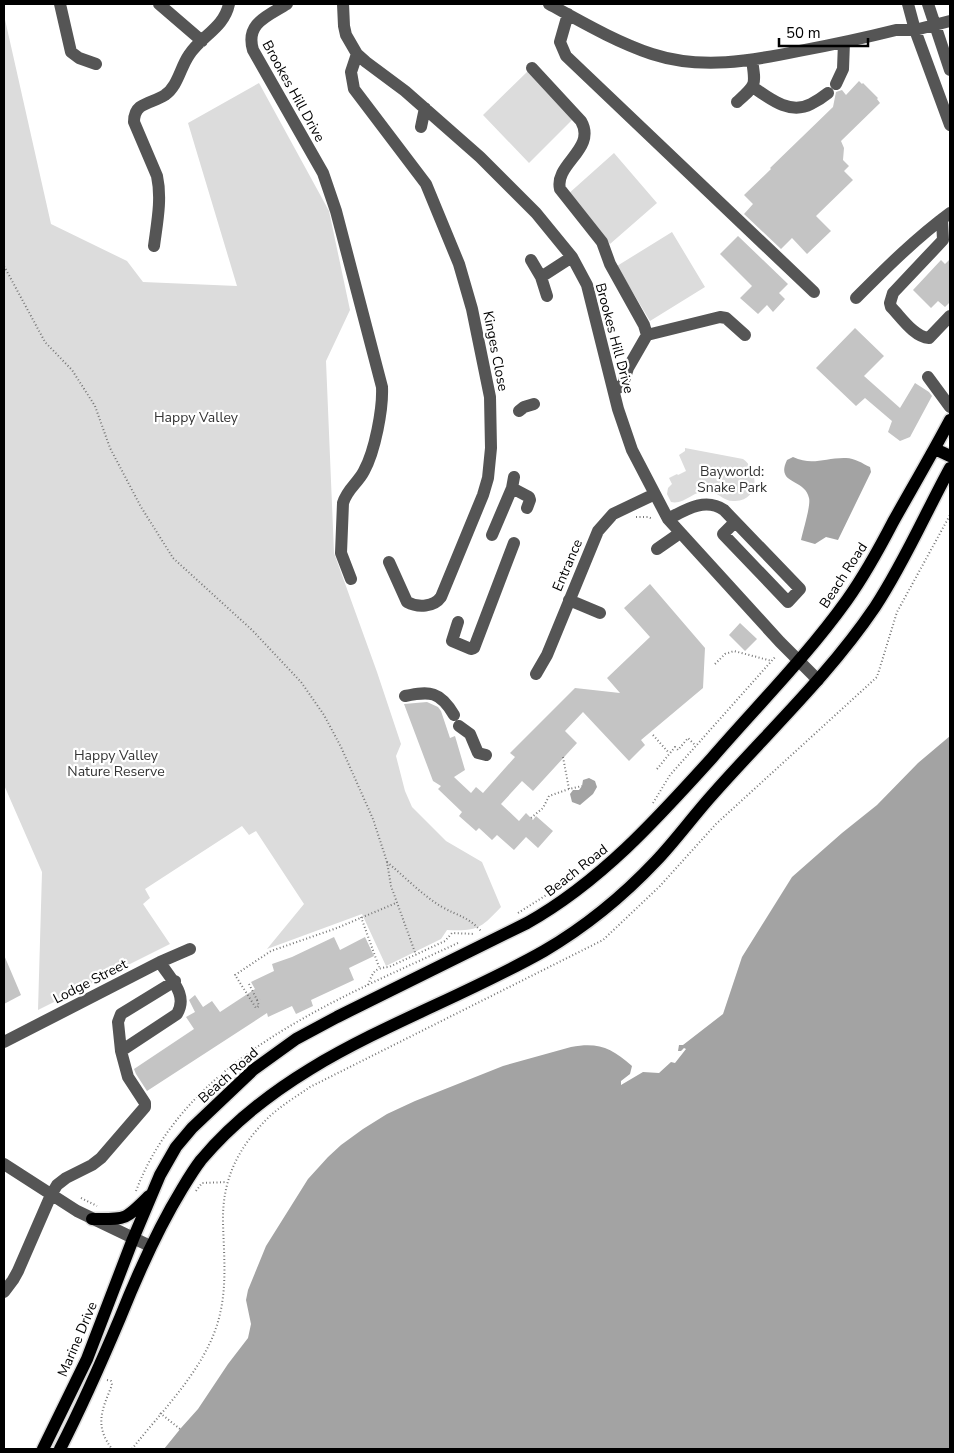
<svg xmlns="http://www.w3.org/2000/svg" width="954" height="1453" viewBox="0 0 954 1453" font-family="'Nunito Sans',sans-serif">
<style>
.green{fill:#dcdcdc}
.water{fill:#a3a3a3}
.building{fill:#c4c4c4}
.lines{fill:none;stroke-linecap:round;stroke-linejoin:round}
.major-casing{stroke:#dbdbdb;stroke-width:15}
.path{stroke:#777;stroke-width:2;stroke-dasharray:1 2.5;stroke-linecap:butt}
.minor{stroke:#555;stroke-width:12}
.major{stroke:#000;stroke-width:12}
.labels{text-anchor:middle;stroke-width:4.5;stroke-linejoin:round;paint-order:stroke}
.street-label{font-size:14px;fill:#000;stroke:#fff}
.park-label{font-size:14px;fill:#333;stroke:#fff}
</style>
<rect width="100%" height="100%" fill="#fff"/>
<path class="green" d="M 4,15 L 51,224 L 127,261 L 143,282 L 237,286 L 188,123 L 259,83 L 329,211 L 350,310 L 326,361 L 334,553 L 377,672 L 401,744 L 396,756 L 405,791 L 412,807 L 446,841 L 482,862 L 501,907 C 480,929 478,931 447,930 L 441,939 L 386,966 L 362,914 L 267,949 L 304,904 L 256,831 L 249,835 L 242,826 L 145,889 L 150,898 L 143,904 L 170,944 L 38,1010 L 42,872 L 4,785 Z
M 528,71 L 574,118 L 529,163 L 483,115 Z
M 614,153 L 657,203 L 610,244 L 567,195 Z
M 672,232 L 705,287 L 650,321 L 617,266 Z
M 685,448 L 743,459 C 759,470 760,500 735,501 C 723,502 718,491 707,491 C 693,491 684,505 671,502 L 667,494 L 668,488 L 672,484 L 669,478 L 677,474 L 678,475 L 686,471 L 679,455 L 685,451 Z"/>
<path class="water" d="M 793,457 C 812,466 824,458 844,458 C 853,457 862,463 870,467 L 871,472 L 838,540 L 826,537 L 815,544 L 801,540 C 803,531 811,505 809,498 C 805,478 775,485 787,460 Z
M 950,736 L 950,1449 L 164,1449 L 181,1428 L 198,1409 L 228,1364 L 248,1338 L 251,1324 L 246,1300 L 248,1290 L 266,1246 L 308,1179 L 328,1157 L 341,1145 L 363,1129 L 387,1114 L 415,1101 L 503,1066 L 571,1047 C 599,1042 611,1048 632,1066 L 630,1074 L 621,1081 L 621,1085 L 643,1072 L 659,1073 L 671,1062 L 675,1063 L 686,1049 L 684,1048 L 681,1051 L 678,1051 L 679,1045 L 683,1045 L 723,1014 L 742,957 L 792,877 L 842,833 L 877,805 L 918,763 Z
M 589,778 L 595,781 L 597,787 L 593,794 L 580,805 L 572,802 L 570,794 L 573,790 L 579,790 L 582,786 L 583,780 Z"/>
<path class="building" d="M 859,81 L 862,84 L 863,83 L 878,98 L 877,99 L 880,103 L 841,141 L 844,148 L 843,160 L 849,166 L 844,171 L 853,180 L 816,216 L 831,231 L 807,254 L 792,238 L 781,249 L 744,214 L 753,204 L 744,195 L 771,169 L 770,168 L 833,107 L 836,92 L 842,90 L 846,95 Z
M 738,236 L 788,284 L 779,293 L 785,299 L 773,312 L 767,305 L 758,314 L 740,298 L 752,286 L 720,254 Z
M 950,259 L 950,302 L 945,307 L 938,301 L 931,308 L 913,290 L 941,260 L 945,264 Z
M 855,328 L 884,356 L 864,376 L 900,408 L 915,383 L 929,392 L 932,396 L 910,437 L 900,441 L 888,432 L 892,421 L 865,398 L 856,406 L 816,368 Z
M 650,584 L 705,648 L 703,688 L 641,740 L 645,745 L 629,761 L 583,712 L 565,731 L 577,743 L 533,791 L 522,781 L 501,804 L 519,821 L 526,813 L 533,820 L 536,816 L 553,831 L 538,848 L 526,837 L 514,850 L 497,835 L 492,840 L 479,828 L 476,831 L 459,816 L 462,812 L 438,789 L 441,786 L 433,781 L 404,704 L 427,702 L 438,707 L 441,711 L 450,738 L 455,736 L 465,770 L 454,777 L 471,793 L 476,787 L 483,793 L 515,757 L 510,753 L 575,688 L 620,693 L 607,678 L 650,637 L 624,608 Z
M 740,623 L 757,639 L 745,651 L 729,635 Z
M 334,937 L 340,950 L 365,937 L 374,956 L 349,968 L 354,980 L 311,1000 L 313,1006 L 296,1014 L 292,1006 L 268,1017 L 267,1013 L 147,1091 L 136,1074 L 134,1069 L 194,1029 L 186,1017 L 195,1012 L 189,1000 L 195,995 L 203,1007 L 212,1001 L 220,1012 L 255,989 L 251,982 L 274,971 L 272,964 L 292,957 Z
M 4,955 L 21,995 L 4,1004 Z"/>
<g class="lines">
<g class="major-casing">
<path id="major" d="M 935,449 L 950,456
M 92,1219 C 127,1219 124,1221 149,1196
M 43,1449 L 87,1359 L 133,1239 L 160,1175 L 176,1147 L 192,1128 L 253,1070 L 296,1039 L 337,1017 L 527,923 C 600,882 656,820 712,758 C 757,706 807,656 847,600 C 864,576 879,549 893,522 C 912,488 932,454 950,420
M 60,1449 C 82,1406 101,1363 120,1318 C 138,1273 157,1230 182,1189 C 188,1179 194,1169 201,1160 C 292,1052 426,1018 544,951 C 585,927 623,896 656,861 C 676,840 694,815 714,793 C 768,732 829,675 875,607 C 904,563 925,514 950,468"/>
</g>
<path class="path" d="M 4,266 L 45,342 L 72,370 L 95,406 L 110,448 L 141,507 L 173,558 L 252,630 L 301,682 L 324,715 L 341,747 L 373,819 L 387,862 L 391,886 L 416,955
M 636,517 L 648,517 L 653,519
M 715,664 L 725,654 L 734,651 L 772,661
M 653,735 L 669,753
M 563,757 L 569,789 L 582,786
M 657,769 L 675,747 L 678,750 L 688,738 L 696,746
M 653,803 L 670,775 L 776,656
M 531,818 L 543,808 L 549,796 L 569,789
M 387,862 C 405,877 422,895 442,907 C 458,916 467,916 481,931
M 518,913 L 548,894 L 593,860
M 361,917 L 379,967
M 249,984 L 257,1000 L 260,999
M 368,985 C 373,972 374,968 389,967 L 445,941 L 452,933 L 475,934
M 257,1000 L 259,1006 L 256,1008 L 235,975 L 271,951 L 337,928 L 396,903
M 136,1191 C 187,1056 339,999 460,942
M 196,1191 L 202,1183 L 227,1182
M 81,1198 L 97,1206
M 107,1380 L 111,1381 L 112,1385 C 102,1410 94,1425 112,1449
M 160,1413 L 180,1429
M 132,1449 C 161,1412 200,1374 216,1328 C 228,1293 224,1259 223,1223 C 222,1179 238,1147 270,1116 C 282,1105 297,1096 310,1087 L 603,940 L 660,886 L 716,824 L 877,677 L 897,612 L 950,515"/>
<path class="minor" d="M 60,4 L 71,52 L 79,58 L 96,64
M 159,4 L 202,41
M 287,4 C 268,16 245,23 253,50 L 323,173 L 336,211 L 382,387 C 383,409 375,451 364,471 C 358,483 347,489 343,503 L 341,553 L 351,579
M 343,4 L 344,26 L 346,35 L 357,54 L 366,62 L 405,91 L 480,157 L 536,213 L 572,257 L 587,285 L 618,409 L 632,450 L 668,519 L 780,642 L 818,680
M 549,4 C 582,22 616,42 652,54 C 701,70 751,61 799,51 C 831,45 864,38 896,30 L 915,30 L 950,21
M 908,4 L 915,30 L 950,125
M 928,4 L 950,70
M 568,14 L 560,42 L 566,56 L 814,292
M 357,54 L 351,72 L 354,89 L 426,184 L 459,264 L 472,309 L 490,397 L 491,448 L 488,478 L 483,495 L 441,597 C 434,607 418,608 407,602 L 389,562
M 532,68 L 581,121 C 597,149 554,164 560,189 L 602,242 L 610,264 L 644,325 L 647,335 L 628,368 L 623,384 L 614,391
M 836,84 L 843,69 L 844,42
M 753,87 C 770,99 790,115 811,104 C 817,101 823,97 828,93
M 737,102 C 756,85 756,86 752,60
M 421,127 L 425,108
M 942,219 L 943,240 L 893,293 L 890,303 L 891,307 C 901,317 914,337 929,338 L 950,316
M 154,246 C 157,223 162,199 157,176 L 134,122 C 134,116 135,111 140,107 C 148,102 157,100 165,95 C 178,86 180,68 189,55 C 201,36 224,28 229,4
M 531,260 L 541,277
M 547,296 L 541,277 L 572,257
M 856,298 C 886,268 916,238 950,213
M 647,335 L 720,317 L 726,318 L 745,335
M 928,377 L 950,407
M 519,411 L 524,407 L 534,404
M 512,488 L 529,497 L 530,500 L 527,508
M 668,519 C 685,510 705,497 724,510 L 800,589 L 788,602 L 723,534 L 735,522
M 492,535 L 512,488 L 514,477
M 657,549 L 680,533
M 569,600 L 600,613
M 458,622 L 452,641 L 471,649 L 474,648 L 514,543
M 536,674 L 547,655 L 598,531 L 613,514 L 655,494
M 405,696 C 430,691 440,691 454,715
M 459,726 L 470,734 L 478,753 L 486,755
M 4,1042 L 160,962 L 190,949
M 121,1051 L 118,1022 L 121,1014 L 175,981
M 4,1164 L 77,1211 L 150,1246
M 4,1292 L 13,1280 L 18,1271 L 51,1195 L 57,1185 L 66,1178 L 92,1165 L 101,1158 L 145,1107 L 145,1103 L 128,1077 L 121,1051 L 177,1014 C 189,994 169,978 160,962"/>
<use href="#major" class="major"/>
</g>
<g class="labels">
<g class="street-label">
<text transform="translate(294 91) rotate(61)" y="5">Brookes Hill Drive</text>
<text transform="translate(615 338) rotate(75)" y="5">Brookes Hill Drive</text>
<text transform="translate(496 351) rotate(79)" y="5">Kinges Close</text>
<text transform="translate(567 565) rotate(-67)" y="5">Entrance</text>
<text transform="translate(843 575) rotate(-57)" y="5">Beach Road</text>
<text transform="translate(576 870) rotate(-38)" y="5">Beach Road</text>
<text transform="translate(90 981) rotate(-27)" y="5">Lodge Street</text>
<text transform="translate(228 1075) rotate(-42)" y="5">Beach Road</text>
<text transform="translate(77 1339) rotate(-67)" y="5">Marine Drive</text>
</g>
<g class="park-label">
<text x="196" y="422">Happy Valley</text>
<text x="732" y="476">Bayworld:<tspan x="732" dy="16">Snake Park</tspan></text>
<text x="116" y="760">Happy Valley<tspan x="116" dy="16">Nature Reserve</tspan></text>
</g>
</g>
<rect width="954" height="1453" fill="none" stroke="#000000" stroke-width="10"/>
<path d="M779 38v8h89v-8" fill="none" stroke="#000000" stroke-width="2.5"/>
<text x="786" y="38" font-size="15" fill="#000000" stroke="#ffffff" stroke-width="4" paint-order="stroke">50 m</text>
</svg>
